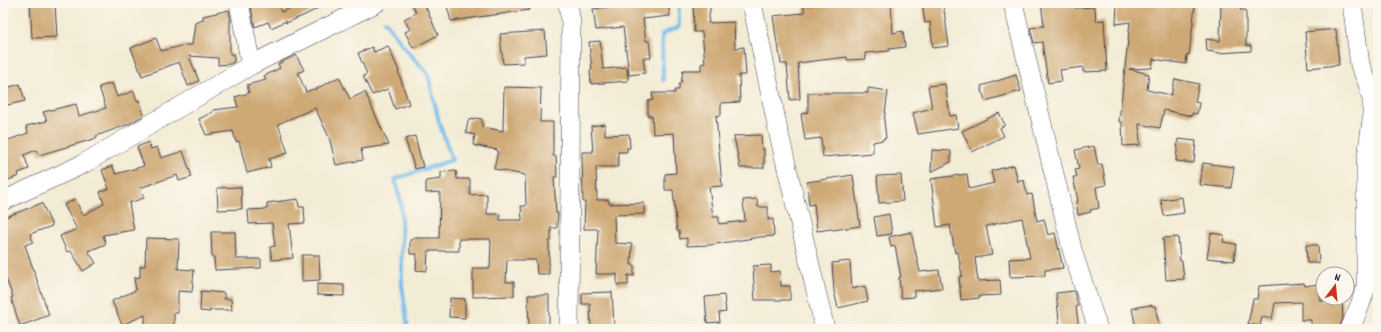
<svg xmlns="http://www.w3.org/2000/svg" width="1381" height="332" viewBox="0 0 1381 332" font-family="Dekko,sans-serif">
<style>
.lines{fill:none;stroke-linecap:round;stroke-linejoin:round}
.stream{stroke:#74bbeb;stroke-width:4}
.building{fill:#cea875}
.minor-casing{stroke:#414052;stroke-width:20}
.minor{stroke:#fff;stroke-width:19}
</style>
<rect width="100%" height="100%" fill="#fbf7ec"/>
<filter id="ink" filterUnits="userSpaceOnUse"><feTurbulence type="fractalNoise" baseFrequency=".025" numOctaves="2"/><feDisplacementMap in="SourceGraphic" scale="8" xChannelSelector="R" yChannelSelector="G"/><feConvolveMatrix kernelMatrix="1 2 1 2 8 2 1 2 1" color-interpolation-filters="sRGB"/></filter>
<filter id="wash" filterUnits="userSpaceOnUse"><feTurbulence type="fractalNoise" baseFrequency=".012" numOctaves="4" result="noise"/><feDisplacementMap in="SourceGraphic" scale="16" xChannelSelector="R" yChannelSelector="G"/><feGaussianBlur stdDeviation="0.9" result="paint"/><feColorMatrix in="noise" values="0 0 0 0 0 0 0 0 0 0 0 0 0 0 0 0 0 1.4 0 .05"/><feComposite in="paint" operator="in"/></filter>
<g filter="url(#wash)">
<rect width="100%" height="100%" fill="#f3ecd5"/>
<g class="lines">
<path class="stream" d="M 385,21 L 404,47 L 428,74 L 439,122 L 452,160 L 395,179 L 401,202 L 402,285 L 408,329
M 663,80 L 662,34 L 679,27 L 679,3"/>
</g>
<g id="blocks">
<path class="building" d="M 30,3 L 55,3 L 57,37 L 32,38 Z
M 250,3 L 278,3 L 281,12 L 303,3 L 328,3 L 305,15 L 286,23 L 286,21 L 271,28 L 268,22 L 255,27 Z
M 412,3 L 424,3 L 438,35 L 413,48 L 405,32 L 410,30 L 404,19 L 416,13 Z
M 446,3 L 529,3 L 529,10 L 451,21 Z
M 639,3 L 668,3 L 670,16 L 643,19 L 646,41 L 649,41 L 651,58 L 643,58 L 645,73 L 629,75 L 623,27 L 596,30 L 593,9 Z
M 693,3 L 711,3 L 708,23 L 734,22 L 735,48 L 744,47 L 746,75 L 739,75 L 740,102 L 721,103 L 721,115 L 716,116 L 722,186 L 709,187 L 713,217 L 719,217 L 719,224 L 745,221 L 743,200 L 757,199 L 758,207 L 768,207 L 768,220 L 773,219 L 774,236 L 760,237 L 710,245 L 687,246 L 687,238 L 680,239 L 679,231 L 677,231 L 673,190 L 665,190 L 665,174 L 676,173 L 674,133 L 653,134 L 652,116 L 648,116 L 648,101 L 653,100 L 652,93 L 675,93 L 675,90 L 679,90 L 679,84 L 681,84 L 683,70 L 701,70 L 701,64 L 705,63 L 702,32 L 694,32 Z
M 825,3 L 891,3 L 893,33 L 903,31 L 905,47 L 889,49 L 889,51 L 865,53 L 866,59 L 847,60 L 847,57 L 798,63 L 800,99 L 790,100 L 787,64 L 781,64 L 778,44 L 777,44 L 773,16 L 804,13 L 804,6 Z
M 922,3 L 943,3 L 949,46 L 933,48 L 930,22 L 925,23 Z
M 1041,3 L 1074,3 L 1075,8 L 1095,7 L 1096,21 L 1104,20 L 1107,71 L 1083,72 L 1083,67 L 1060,70 L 1062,81 L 1048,83 L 1042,42 L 1034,43 L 1030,28 L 1044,26 Z
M 1117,3 L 1145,3 L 1145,5 L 1174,3 L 1195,6 L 1189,55 L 1187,54 L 1186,64 L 1153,59 L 1152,68 L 1129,69 L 1149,74 L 1147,90 L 1171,95 L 1175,79 L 1199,84 L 1195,102 L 1199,103 L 1197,114 L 1192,113 L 1192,116 L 1164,110 L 1160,128 L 1139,124 L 1140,145 L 1123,146 L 1122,122 L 1119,122 L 1130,22 L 1116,24 Z
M 1221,3 L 1241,3 L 1240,10 L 1246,10 L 1246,45 L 1251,46 L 1251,51 L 1219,53 L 1207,51 L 1206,39 L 1220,41 Z
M 229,10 L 231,21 L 230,21 L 230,54 L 234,54 L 234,62 L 230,64 L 218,65 L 218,58 L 189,56 L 199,81 L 188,86 L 179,62 L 142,76 L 131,48 L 156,38 L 161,51 L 185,45 L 192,45 L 195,23 L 203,20 L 203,16 Z
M 1336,29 L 1339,65 L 1308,68 L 1305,32 Z
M 545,31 L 547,54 L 524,56 L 524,63 L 503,64 L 500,34 Z
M 600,41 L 603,69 L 627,67 L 628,81 L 591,84 L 590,70 L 592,70 L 589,42 Z
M 388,46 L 399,71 L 398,71 L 409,104 L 395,109 L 388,89 L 372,95 L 363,76 L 367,74 L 358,53 L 372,47 L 374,52 Z
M 296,55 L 304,70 L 298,73 L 306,92 L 313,89 L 314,90 L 339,77 L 350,99 L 365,92 L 389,145 L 361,149 L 363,160 L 336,165 L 329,137 L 315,108 L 278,124 L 288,153 L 269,159 L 271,167 L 247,173 L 239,141 L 236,142 L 233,131 L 206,135 L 199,119 L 213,112 L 213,110 L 238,107 L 235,97 L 249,93 L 247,85 L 266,80 L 264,76 L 280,68 L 278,64 Z
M 1016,75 L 1021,91 L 985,101 L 981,86 Z
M 112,83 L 117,97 L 134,91 L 137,101 L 139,100 L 144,115 L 129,124 L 96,136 L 97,138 L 39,155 L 36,150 L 24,155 L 29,169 L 18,173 L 19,176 L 3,182 L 3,142 L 28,133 L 26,126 L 47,121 L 43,112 L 76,104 L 79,116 L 106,108 L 99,87 Z
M 20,84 L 25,101 L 3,106 L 3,89 Z
M 945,84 L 950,116 L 956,115 L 958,128 L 918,134 L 913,113 L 932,108 L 928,86 Z
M 504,87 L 541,88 L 540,122 L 553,122 L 553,156 L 556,156 L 557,177 L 554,177 L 556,213 L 558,213 L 557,228 L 551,228 L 551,241 L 549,241 L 549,274 L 537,274 L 536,260 L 507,260 L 506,282 L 514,282 L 514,296 L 473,297 L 473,268 L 490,268 L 491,241 L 490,241 L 490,239 L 459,239 L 459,251 L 428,251 L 427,271 L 416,270 L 417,254 L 410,254 L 410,240 L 413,240 L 413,238 L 439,238 L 440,192 L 426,193 L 426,181 L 441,179 L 441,172 L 456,171 L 457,179 L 470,179 L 470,195 L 487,194 L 487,214 L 500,214 L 500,220 L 522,220 L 521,206 L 526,206 L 525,175 L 494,169 L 498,150 L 473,145 L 475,135 L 466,133 L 468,121 L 475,118 L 482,119 L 482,127 L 503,131 Z
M 868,88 L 888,91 L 884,121 L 886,138 L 883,139 L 883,140 L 873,142 L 873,153 L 823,157 L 821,138 L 805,140 L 801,114 L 808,112 L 808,93 L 868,93 Z
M 999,113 L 1005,125 L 1000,128 L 1004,136 L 972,152 L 962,131 Z
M 605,124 L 605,135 L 629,134 L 630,148 L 627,148 L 627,152 L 618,152 L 618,167 L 596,167 L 597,200 L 609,200 L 609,204 L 644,203 L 644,214 L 614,215 L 615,243 L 632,244 L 631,265 L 634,265 L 634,276 L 628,275 L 628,285 L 617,285 L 617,274 L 596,274 L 598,229 L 584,229 L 585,202 L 583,202 L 582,152 L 593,152 L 591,126 Z
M 761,135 L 762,149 L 764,149 L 764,168 L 740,168 L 734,136 Z
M 415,136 L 423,167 L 415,169 L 405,139 Z
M 1178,139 L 1196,141 L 1194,163 L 1176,161 Z
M 149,142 L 151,149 L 157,147 L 161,158 L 183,151 L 192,177 L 179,181 L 177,175 L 140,188 L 144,198 L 129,203 L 134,230 L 103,235 L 106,244 L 88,251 L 96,263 L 83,271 L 71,251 L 67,252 L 60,236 L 77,229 L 64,205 L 75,199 L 83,215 L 104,204 L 100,192 L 109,189 L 102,170 L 112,166 L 116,174 L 144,166 L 137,147 Z
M 1094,146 L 1098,165 L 1102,164 L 1106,185 L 1096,187 L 1099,208 L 1090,210 L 1091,212 L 1078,215 L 1076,202 L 1078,201 L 1073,177 L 1077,177 L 1075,170 L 1079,169 L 1075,150 Z
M 932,150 L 951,151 L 951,162 L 931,172 Z
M 1203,163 L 1234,167 L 1231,188 L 1200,185 Z
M 1014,165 L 1018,182 L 1024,180 L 1027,195 L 1032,194 L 1037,221 L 1044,219 L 1048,235 L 1055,233 L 1063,268 L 1045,270 L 1045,276 L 1010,277 L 1009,259 L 1030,258 L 1022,218 L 986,226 L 992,255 L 975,258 L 978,281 L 1000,280 L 1001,295 L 979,296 L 980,298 L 961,300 L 959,277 L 962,276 L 958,252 L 955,253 L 950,225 L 937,227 L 931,179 L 967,174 L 969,189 L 994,183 L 991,171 Z
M 853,175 L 860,226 L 833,230 L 832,229 L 817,231 L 814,204 L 809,205 L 807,182 Z
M 901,175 L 903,201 L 879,203 L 877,176 Z
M 241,187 L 242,209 L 218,210 L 217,188 Z
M 1182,197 L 1184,213 L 1164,216 L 1161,200 Z
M 298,199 L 299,207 L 304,207 L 305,223 L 289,224 L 293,258 L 272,260 L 270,247 L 275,246 L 272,223 L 249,224 L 248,210 L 267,209 L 267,203 Z
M 42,203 L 52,226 L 30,234 L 33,242 L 25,245 L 49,315 L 20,326 L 11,298 L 13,297 L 3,271 L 3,218 Z
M 889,214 L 892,234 L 877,236 L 874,217 Z
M 211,232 L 235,232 L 236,259 L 261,259 L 261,268 L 215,270 L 214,257 L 212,257 Z
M 911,232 L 920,272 L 939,270 L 942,288 L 914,291 L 914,297 L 901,298 L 899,277 L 901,277 L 895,246 L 891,247 L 889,237 Z
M 1211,233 L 1224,235 L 1223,242 L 1236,244 L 1234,261 L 1207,258 Z
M 1178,237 L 1180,261 L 1182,261 L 1184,279 L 1166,280 L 1163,238 Z
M 146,238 L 179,239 L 178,269 L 194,270 L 192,292 L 178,291 L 178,313 L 174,313 L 174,329 L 145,329 L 145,315 L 122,325 L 112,301 L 136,290 L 134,278 L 140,277 L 140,266 L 145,266 Z
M 1306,245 L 1318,245 L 1319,263 L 1307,263 Z
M 302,255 L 319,255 L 320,280 L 302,281 Z
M 850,261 L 852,289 L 865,286 L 868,301 L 838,308 L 834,291 L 832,263 Z
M 771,265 L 771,272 L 780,271 L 781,286 L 790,286 L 790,300 L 755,300 L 753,266 Z
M 1304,283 L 1305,286 L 1318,284 L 1321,301 L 1342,301 L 1343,318 L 1339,329 L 1311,329 L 1311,320 L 1301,320 L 1301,302 L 1275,303 L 1272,319 L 1262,317 L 1260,326 L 1248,324 L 1253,299 L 1257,299 L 1259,286 Z
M 317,284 L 344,285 L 344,296 L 317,295 Z
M 201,291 L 224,293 L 224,299 L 231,299 L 232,310 L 210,310 L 210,312 L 200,311 Z
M 1074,291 L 1078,306 L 1076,307 L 1079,329 L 1060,329 L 1056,293 Z
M 612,292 L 614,326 L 608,327 L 608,329 L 591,329 L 590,304 L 582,304 L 582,293 Z
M 528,295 L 549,295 L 549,329 L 529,329 Z
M 724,295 L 726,312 L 719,313 L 720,322 L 707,323 L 705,297 Z
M 450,298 L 465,299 L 465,318 L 449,317 Z
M 1151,305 L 1152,306 L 1155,306 L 1160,329 L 1136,329 L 1132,308 Z"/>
</g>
</g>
<g filter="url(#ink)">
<use href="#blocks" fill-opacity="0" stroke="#414052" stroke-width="1"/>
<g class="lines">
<g class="minor-casing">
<path id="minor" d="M 239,3 L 251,65
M 568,3 L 571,23 L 569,329
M 752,3 L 778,130 L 825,329
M 1013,3 L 1073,253 L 1098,329
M 3,201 L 83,164 L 251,65 L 376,3
M 1350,329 L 1360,305 L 1366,287 L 1366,165 L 1372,120 L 1372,99 L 1367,81 L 1360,65 L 1352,3"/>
</g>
<use href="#minor" class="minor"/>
</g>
</g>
<rect width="1381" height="332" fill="none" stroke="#fbf7ec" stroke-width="16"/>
<g transform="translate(1335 286) rotate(16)"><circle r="19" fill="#fbf7ec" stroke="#a4a2a5"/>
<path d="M0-3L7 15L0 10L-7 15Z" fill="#c8321e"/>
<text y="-6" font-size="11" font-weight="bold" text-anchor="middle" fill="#22223b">N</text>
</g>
</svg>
